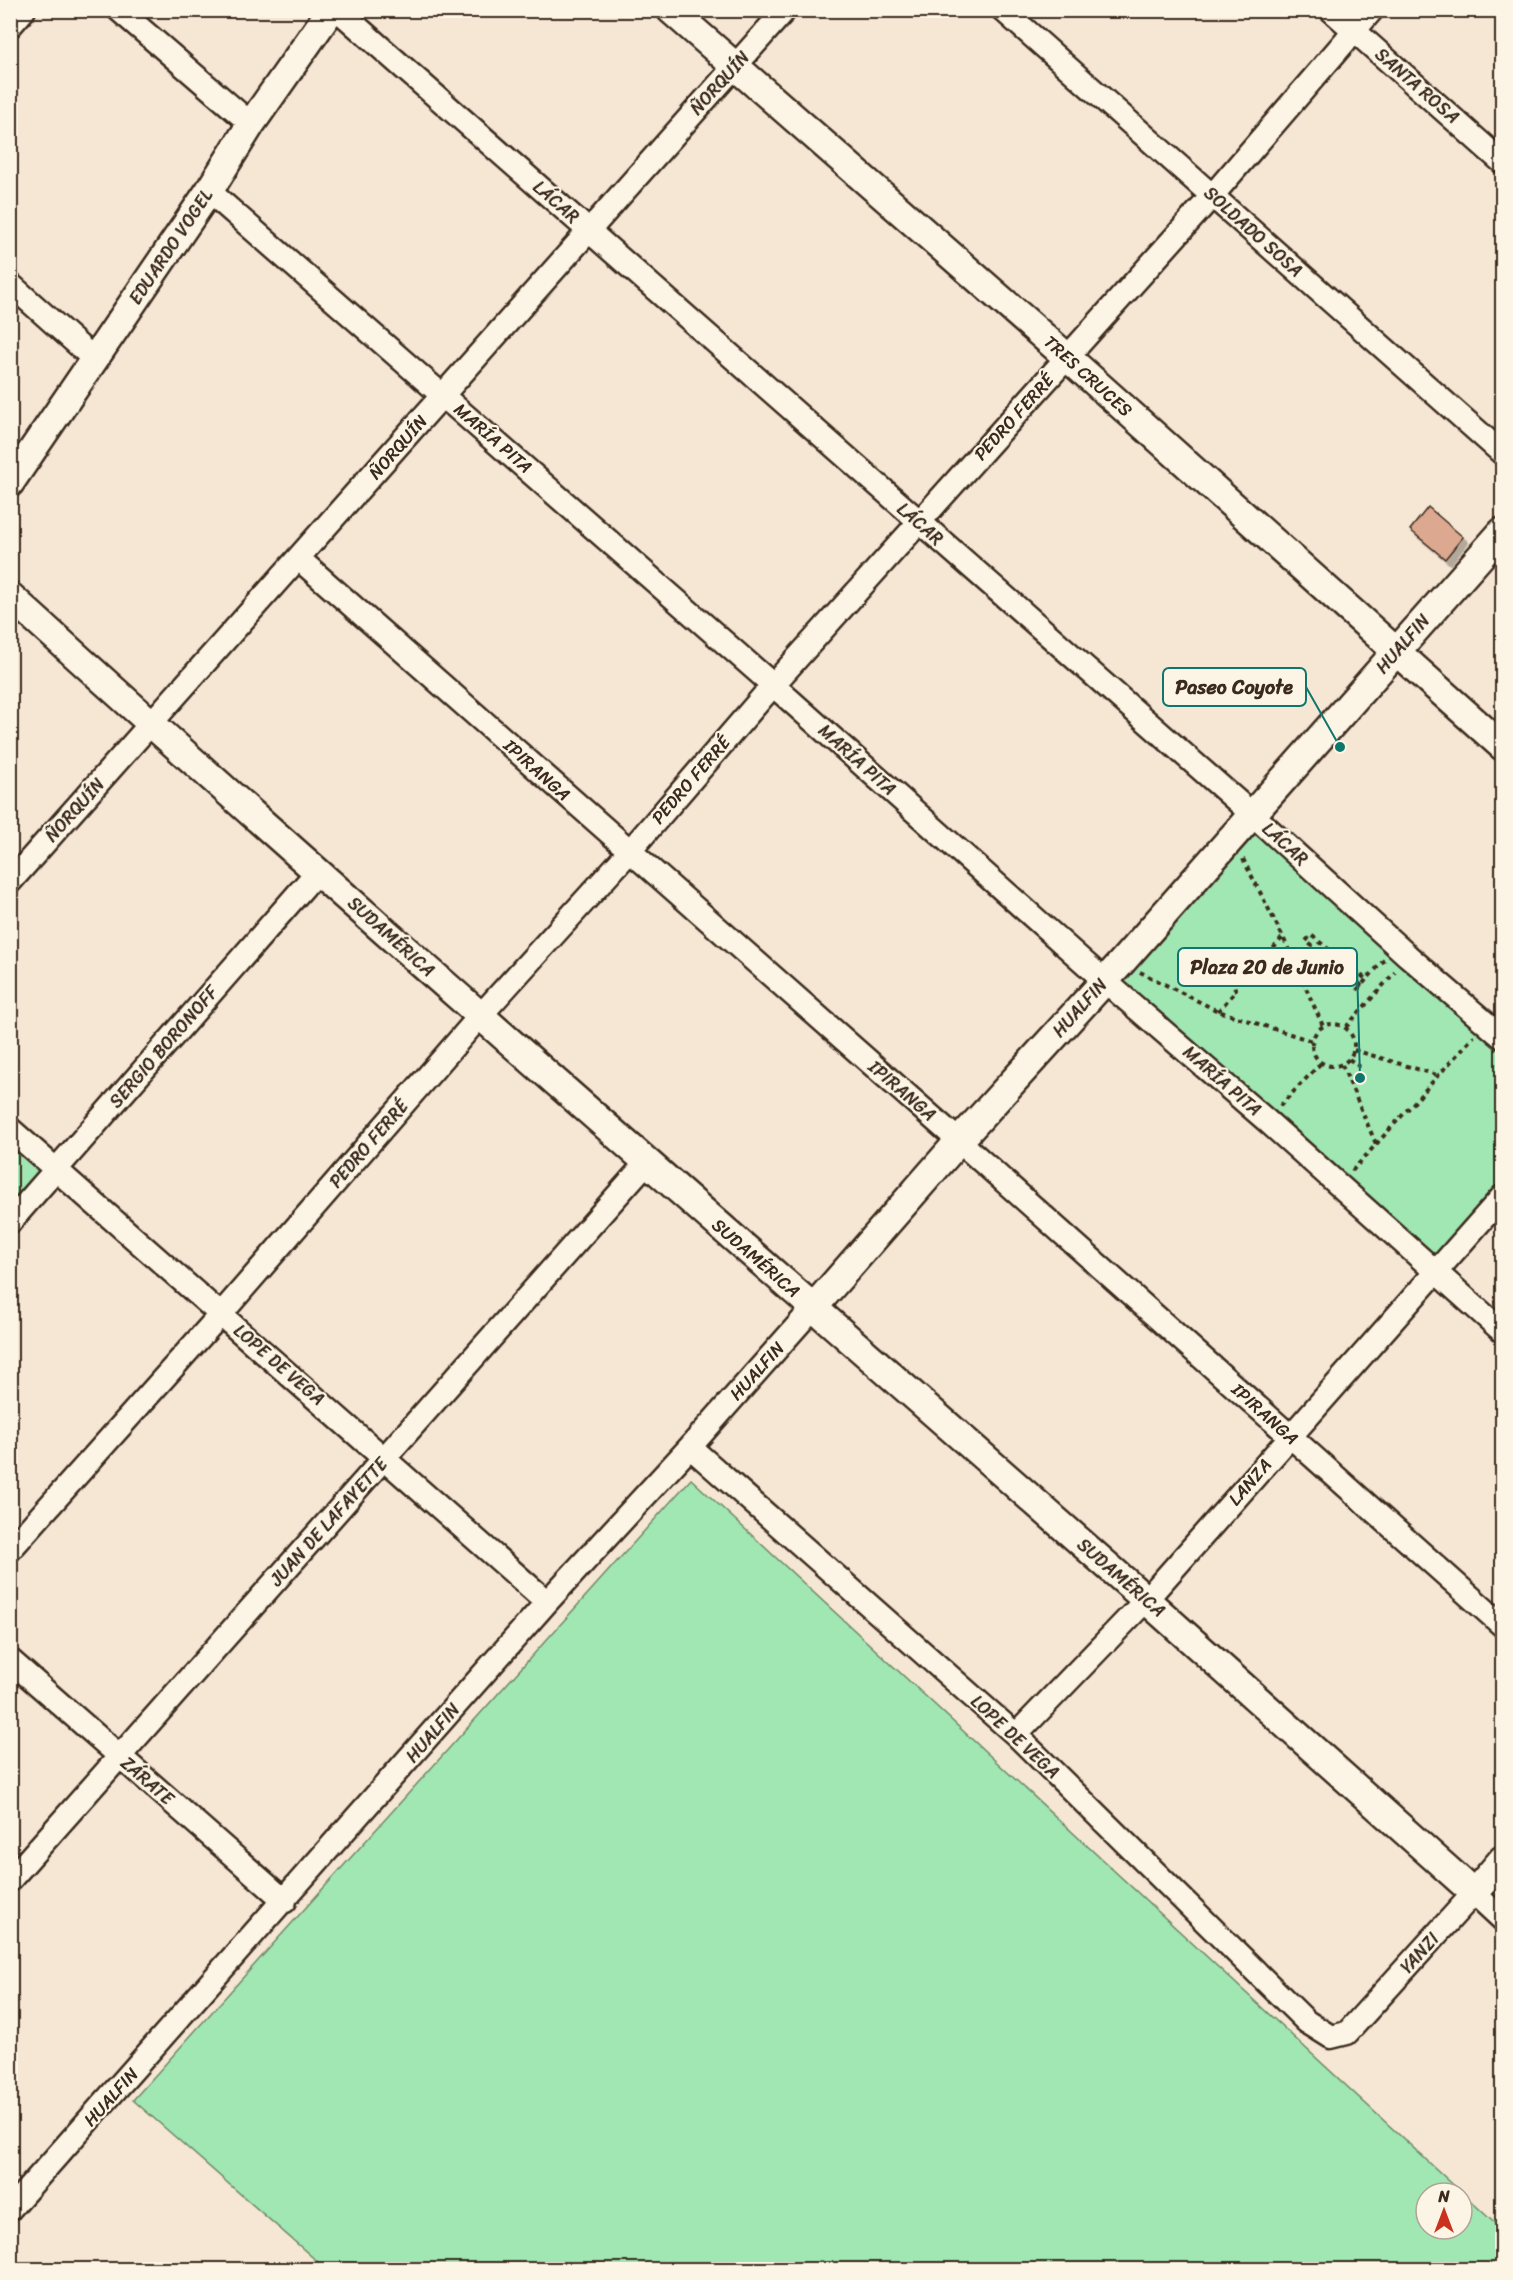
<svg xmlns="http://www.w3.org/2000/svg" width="1513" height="2280" viewBox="0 0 1513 2280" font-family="Sriracha,sans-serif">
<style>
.green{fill:#a1e7b3;stroke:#6e8868;stroke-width:1.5;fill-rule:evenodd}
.building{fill:#dca990;stroke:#3b2a1e;stroke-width:1.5;filter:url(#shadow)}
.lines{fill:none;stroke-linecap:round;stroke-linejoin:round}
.minor-casing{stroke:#3b2a1e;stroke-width:27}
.tertiary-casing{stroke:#3b2a1e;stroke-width:32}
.path{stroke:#3b2a1e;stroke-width:4;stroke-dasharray:4.5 4.5;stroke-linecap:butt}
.minor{stroke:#fcf5e5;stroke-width:22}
.tertiary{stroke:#fcf5e5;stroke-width:27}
.labels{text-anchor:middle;stroke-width:4.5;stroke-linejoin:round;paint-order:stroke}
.street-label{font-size:18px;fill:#3b2a1e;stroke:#fcf5e5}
.leader{fill:none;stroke:#0f766e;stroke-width:2}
.callout-dot{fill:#0f766e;stroke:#fcf5e5;stroke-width:2}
.callout{fill:#fcf5e5;stroke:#0f766e;stroke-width:2}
.callout-label{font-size:20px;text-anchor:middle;font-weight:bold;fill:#3b2a1e}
</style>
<defs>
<filter id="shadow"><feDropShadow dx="5.5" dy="5.5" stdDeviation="0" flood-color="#0004"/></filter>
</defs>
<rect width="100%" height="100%" fill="#f6e6d4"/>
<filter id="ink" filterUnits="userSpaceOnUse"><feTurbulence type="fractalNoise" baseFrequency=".0167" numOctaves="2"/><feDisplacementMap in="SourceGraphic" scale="12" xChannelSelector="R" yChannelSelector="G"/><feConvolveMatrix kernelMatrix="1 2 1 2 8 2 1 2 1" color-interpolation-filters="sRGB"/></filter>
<g filter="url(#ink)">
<path class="green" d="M 1253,815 L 1502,1037 L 1502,1197 L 1436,1272 L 1105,981 Z
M 11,1129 L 56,1170 L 11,1222 Z
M 691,1479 L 1502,2230 L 1502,2269 L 326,2269 L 133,2100 ZM 1426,2193 L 1462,2193 L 1462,2229 L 1426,2229 Z"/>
<path class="building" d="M 1428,507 L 1463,537 L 1445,559 L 1410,530 Z"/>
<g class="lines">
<g class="minor-casing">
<path id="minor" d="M 119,10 L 251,124
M 338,10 L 1253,815 L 1408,956 L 1502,1037
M 1003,10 L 1502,453
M 1331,10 L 1502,162
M 10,26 L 24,10
M 209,191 L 773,685 L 1105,981 L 1266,1120 L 1502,1331
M 10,284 L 95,360
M 299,559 L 959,1141 L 1502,1625
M 10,882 L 785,10
M 10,1129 L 547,1602
M 10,1222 L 317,872
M 690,1447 L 1016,1735 L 1307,2022 L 1331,2037 L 1347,2033 L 1474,1893 L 1502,1919
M 10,1550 L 221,1314 L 480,1016 L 629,852 L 773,685 L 1212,196 L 1372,10
M 10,1660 L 285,1901
M 1016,1735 L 1146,1600 L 1502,1197
M 10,1880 L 647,1162
M 10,2209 L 547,1602 L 690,1447 L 813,1308"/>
</g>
<g class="tertiary-casing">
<path id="tertiary" d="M 671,10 L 1068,358 L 1502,746
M 10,483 L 209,191 L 251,124 L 331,10
M 10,596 C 384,936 766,1264 1144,1598 C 1255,1696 1364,1795 1474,1893 L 1502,1860
M 813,1308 L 959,1141 L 1121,963 L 1502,532"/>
</g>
<path class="path" d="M 1243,859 L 1283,937 L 1323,1026
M 1140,972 L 1218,1011 L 1312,1041
M 1362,986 L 1306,941 L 1311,935 L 1367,980
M 1357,990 L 1385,959
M 1218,1011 L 1236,991 C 1226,969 1242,947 1266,957 L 1283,937
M1312 1045a21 21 0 1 1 42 0a21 21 0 1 1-42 0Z
M 1346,1027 L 1395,972
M 1354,1050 L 1437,1075
M 1349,1059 L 1360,1067
M 1342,1065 L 1376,1144
M 1280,1106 L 1321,1063
M 1352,1171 L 1474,1036"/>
<use href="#minor" class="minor"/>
<use href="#tertiary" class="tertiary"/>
</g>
</g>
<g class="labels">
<g class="street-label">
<text transform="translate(720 83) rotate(-48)" y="6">ÑORQUÍN</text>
<text transform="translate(1417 86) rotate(41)" y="6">SANTA ROSA</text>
<text transform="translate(556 202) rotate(41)" y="6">LÁCAR</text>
<text transform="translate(1253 232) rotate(42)" y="6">SOLDADO SOSA</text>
<text transform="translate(171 247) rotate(-56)" y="6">EDUARDO VOGEL</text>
<text transform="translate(1088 376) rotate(42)" y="6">TRES CRUCES</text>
<text transform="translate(1014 417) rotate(-48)" y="6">PEDRO FERRÉ</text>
<text transform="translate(493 438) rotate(41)" y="6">MARÍA PITA</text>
<text transform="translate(398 447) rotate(-49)" y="6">ÑORQUÍN</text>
<text transform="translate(920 524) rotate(41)" y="6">LÁCAR</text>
<text transform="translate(1403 644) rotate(-49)" y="6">HUALFIN</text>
<text transform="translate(857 760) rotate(42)" y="6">MARÍA PITA</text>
<text transform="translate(537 770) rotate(42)" y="6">IPIRANGA</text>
<text transform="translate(691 780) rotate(-49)" y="6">PEDRO FERRÉ</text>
<text transform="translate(75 810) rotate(-48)" y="6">ÑORQUÍN</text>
<text transform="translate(1285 844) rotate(42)" y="6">LÁCAR</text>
<text transform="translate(391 937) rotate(42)" y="6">SUDAMÉRICA</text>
<text transform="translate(1080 1008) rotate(-48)" y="6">HUALFIN</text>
<text transform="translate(164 1047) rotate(-49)" y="6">SERGIO BORONOFF</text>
<text transform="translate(1222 1081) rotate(41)" y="6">MARÍA PITA</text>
<text transform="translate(902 1091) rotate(41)" y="6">IPIRANGA</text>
<text transform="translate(369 1144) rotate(-49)" y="6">PEDRO FERRÉ</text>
<text transform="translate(756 1258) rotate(41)" y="6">SUDAMÉRICA</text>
<text transform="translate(279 1365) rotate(41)" y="6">LOPE DE VEGA</text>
<text transform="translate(757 1371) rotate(-48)" y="6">HUALFIN</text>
<text transform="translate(1265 1414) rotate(42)" y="6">IPIRANGA</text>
<text transform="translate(1250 1482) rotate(-49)" y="6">LANZA</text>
<text transform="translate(329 1522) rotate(-48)" y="6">JUAN DE LAFAYETTE</text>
<text transform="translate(1121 1578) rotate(41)" y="6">SUDAMÉRICA</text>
<text transform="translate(433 1733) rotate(-49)" y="6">HUALFIN</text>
<text transform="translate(1015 1737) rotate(43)" y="6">LOPE DE VEGA</text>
<text transform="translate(147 1781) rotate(41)" y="6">ZÁRATE</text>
<text transform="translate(1420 1953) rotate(-48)" y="6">YANZI</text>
<text transform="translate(111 2097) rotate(-48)" y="6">HUALFIN</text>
</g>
</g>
<path class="leader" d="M1340 747L1306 687M1360 1078L1357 967"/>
<g class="callout-dot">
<circle cx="1340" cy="747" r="6"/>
<circle cx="1360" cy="1078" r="6"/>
</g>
<g class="callout">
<rect x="1163" y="668" width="143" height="38" rx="6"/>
<rect x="1178" y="948" width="179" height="38" rx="6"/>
</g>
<g class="callout-label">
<text x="1234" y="694">Paseo Coyote</text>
<text x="1267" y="974">Plaza 20 de Junio</text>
</g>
<rect width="1513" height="2280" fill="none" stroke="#fcf5e5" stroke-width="36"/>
<rect x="18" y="18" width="1477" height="2244" fill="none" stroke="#3b2a1e" stroke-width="2" filter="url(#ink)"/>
<g transform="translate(1444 2211)"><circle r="28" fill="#fcf5e5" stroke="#afa495" stroke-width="1.5"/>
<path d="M0-4.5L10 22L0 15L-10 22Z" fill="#c8321e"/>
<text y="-9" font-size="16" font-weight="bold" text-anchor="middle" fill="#3b2a1e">N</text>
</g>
</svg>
